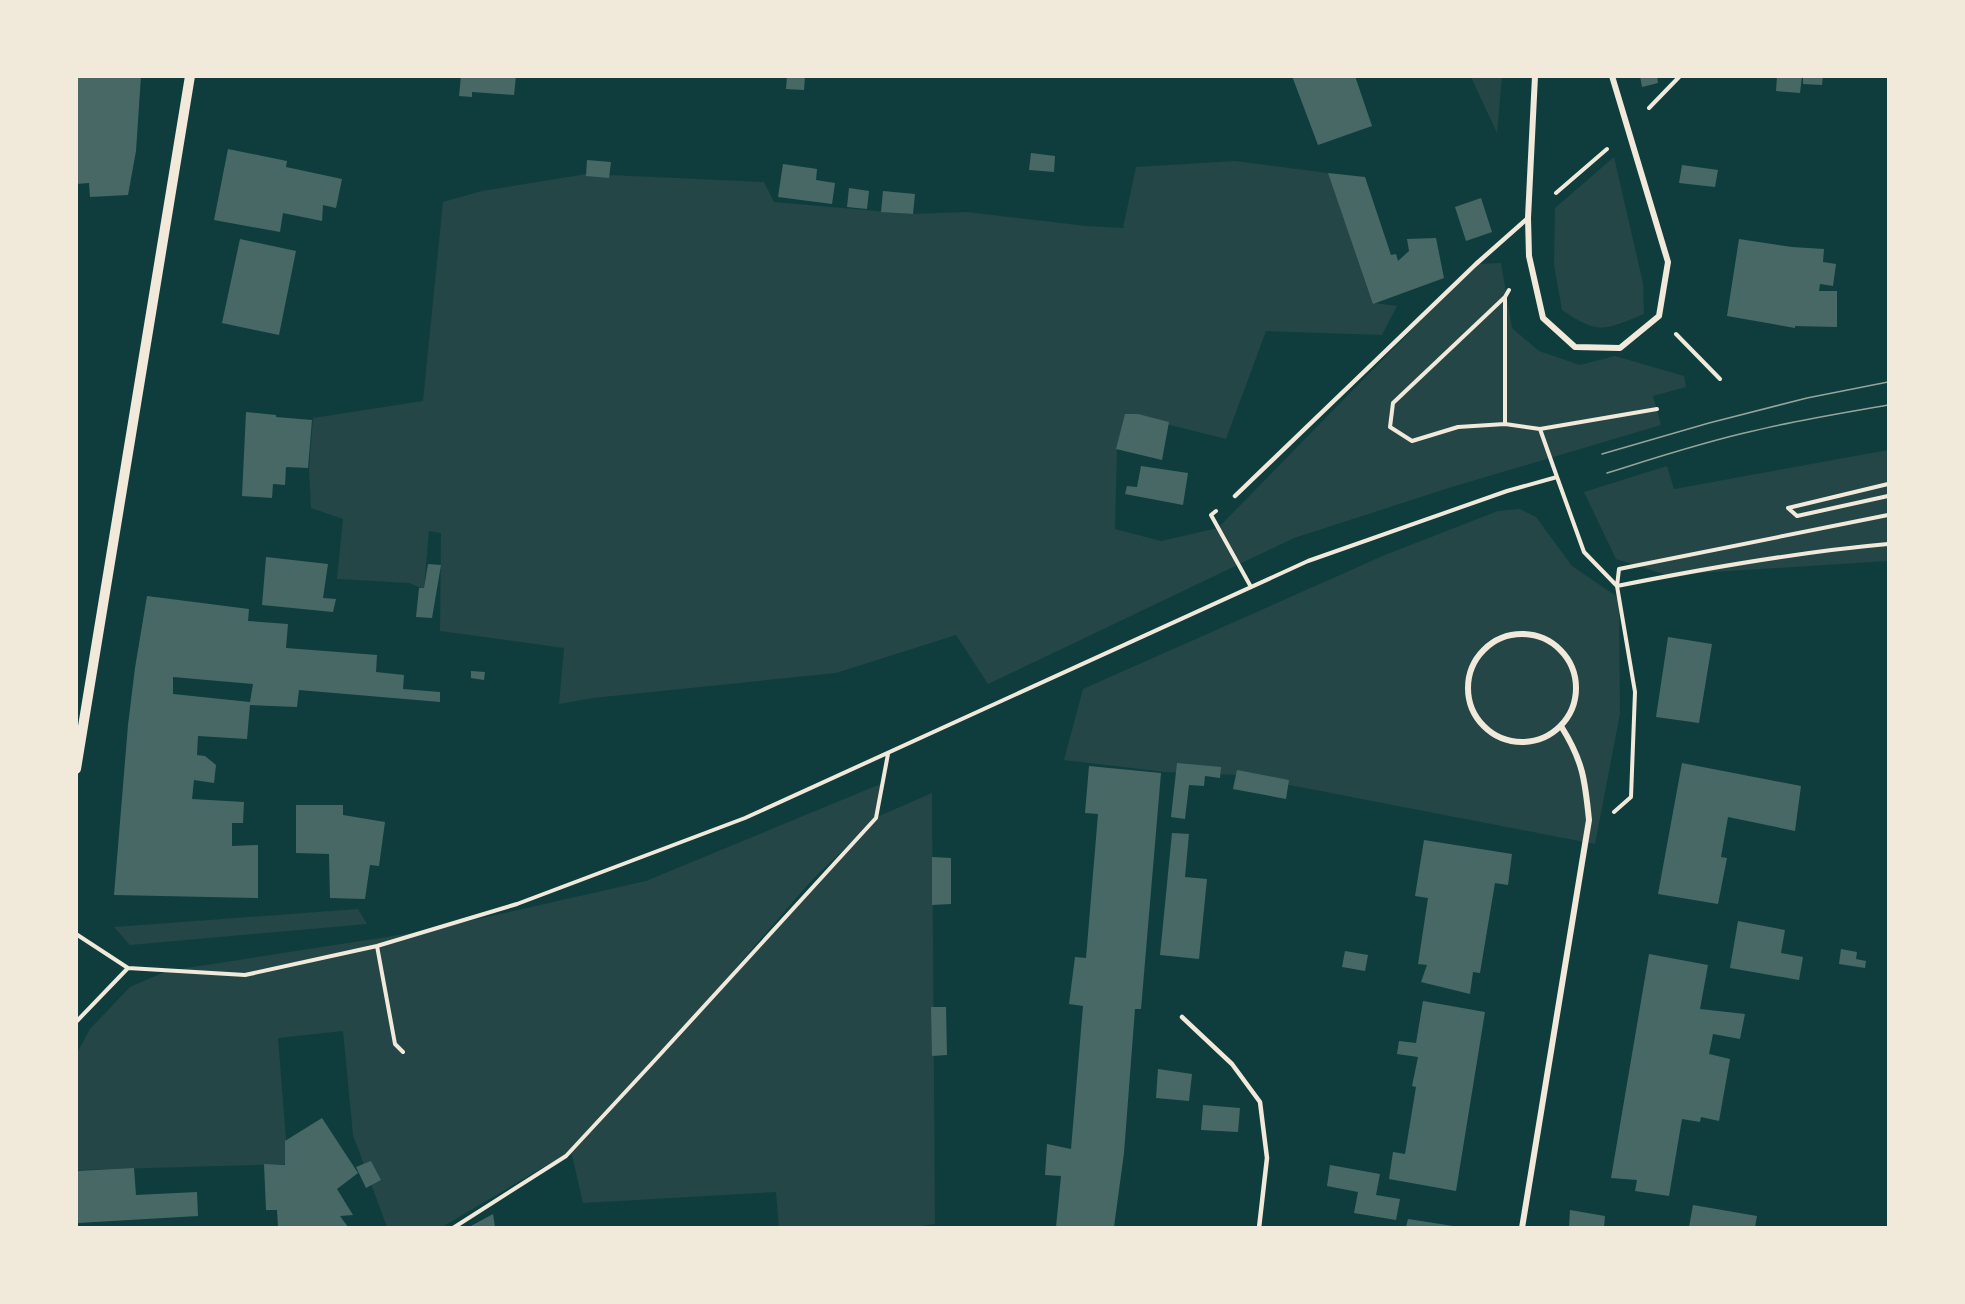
<svg xmlns="http://www.w3.org/2000/svg" width="1965" height="1304" viewBox="0 0 1965 1304" font-family="'Noto Sans',sans-serif">
<style>
.green{fill:#244646;fill-rule:evenodd}
.building{fill:#486865;fill-rule:evenodd}
.lines{fill:none;stroke-linecap:round;stroke-linejoin:round}
.path{stroke:#f1e9da;stroke-width:4}
.service{stroke:#f1e9da;stroke-width:4.5}
.minor{stroke:#f1e9da;stroke-width:6}
.tertiary{stroke:#f1e9da;stroke-width:10}
.tram{stroke:#97a49c;stroke-width:1.5}
</style>
<rect width="100%" height="100%" fill="#0f3d3e"/>
<path class="green" d="M 1471,77 L 1502,77 L 1497,133 Z
M 1614,157 L 1643,283 L 1644,314 C 1604,330 1599,335 1562,310 L 1554,265 L 1555,208 Z
M 1235,161 L 1328,173 L 1374,303 L 1397,306 L 1382,335 L 1266,331 L 1226,439 L 1126,414 L 1117,450 L 1115,529 L 1161,541 L 1218,528 L 1476,264 L 1501,263 L 1512,328 L 1539,351 L 1580,365 L 1615,356 L 1684,376 L 1686,387 L 1653,396 L 1661,425 L 1452,487 L 1294,538 L 988,684 L 956,635 L 836,673 L 593,698 L 559,704 L 564,648 L 440,631 L 441,533 L 429,531 L 424,589 L 409,583 L 337,579 L 343,519 L 311,508 L 309,469 L 313,418 L 423,401 L 443,202 L 482,191 L 586,174 L 764,182 L 774,202 L 911,214 L 967,212 L 1086,226 L 1123,228 L 1136,167 Z
M 1888,450 L 1888,561 L 1667,575 L 1616,559 L 1584,492 L 1667,466 L 1674,489 Z
M 1520,509 L 1536,517 L 1572,566 L 1619,598 L 1620,714 L 1595,844 L 1238,775 L 1165,772 L 1064,760 L 1083,689 L 1385,555 L 1498,511 Z
M 883,783 L 877,817 L 932,793 L 935,1224 L 907,1228 L 779,1227 L 776,1192 L 583,1203 L 571,1151 L 442,1227 L 387,1227 L 353,1135 L 343,1031 L 278,1038 L 288,1164 L 77,1170 L 77,1053 L 90,1029 L 130,987 L 167,971 L 425,931 L 646,881 ZM 866,828 L 686,1025 L 812,880 Z
M 358,909 L 367,924 L 130,945 L 114,927 Z"/>
<path class="building" d="M 76,76 L 141,76 L 136,151 L 128,195 L 90,197 L 89,183 L 76,184 Z
M 461,76 L 516,76 L 514,95 L 472,92 L 472,97 L 459,96 Z
M 787,76 L 805,76 L 804,90 L 786,89 Z
M 1292,76 L 1355,76 L 1372,126 L 1318,145 Z
M 1640,76 L 1657,76 L 1658,83 L 1642,87 Z
M 1777,76 L 1802,76 L 1800,93 L 1776,91 Z
M 1803,76 L 1823,76 L 1822,85 L 1803,84 Z
M 228,149 L 287,161 L 286,167 L 342,179 L 336,208 L 323,205 L 322,221 L 283,213 L 280,232 L 214,220 Z
M 1031,153 L 1055,156 L 1054,172 L 1029,170 Z
M 587,160 L 611,162 L 609,178 L 586,176 Z
M 783,164 L 817,169 L 816,180 L 835,183 L 832,204 L 778,197 Z
M 1682,165 L 1718,170 L 1715,187 L 1679,183 Z
M 1328,173 L 1365,177 L 1391,255 L 1396,254 L 1398,261 L 1409,251 L 1407,239 L 1436,238 L 1444,278 L 1373,304 Z
M 849,188 L 869,191 L 867,209 L 847,207 Z
M 883,191 L 915,194 L 913,214 L 881,212 Z
M 1481,198 L 1492,232 L 1466,241 L 1455,207 Z
M 240,239 L 296,251 L 279,335 L 222,323 Z
M 1739,239 L 1792,247 L 1824,249 L 1823,262 L 1836,264 L 1833,286 L 1820,284 L 1819,291 L 1837,291 L 1837,327 L 1795,326 L 1795,328 L 1727,316 Z
M 246,412 L 276,415 L 276,417 L 312,420 L 308,468 L 286,467 L 285,485 L 273,484 L 272,498 L 242,496 Z
M 1125,414 L 1138,414 L 1169,422 L 1162,460 L 1116,449 Z
M 1141,466 L 1188,473 L 1183,505 L 1125,494 L 1127,486 L 1137,487 Z
M 266,557 L 328,564 L 323,598 L 336,599 L 333,612 L 262,605 Z
M 428,564 L 441,565 L 432,618 L 416,617 L 419,588 L 424,588 Z
M 147,596 L 249,609 L 248,621 L 288,624 L 286,648 L 377,655 L 376,672 L 404,675 L 403,689 L 440,692 L 440,702 L 299,690 L 297,707 L 250,705 L 247,739 L 198,736 L 197,755 L 205,756 L 216,765 L 214,783 L 194,780 L 192,799 L 244,802 L 243,823 L 232,823 L 232,846 L 258,845 L 258,898 L 114,895 L 128,725 L 135,668 ZM 173,677 L 253,684 L 250,702 L 173,694 Z
M 1668,637 L 1712,644 L 1699,723 L 1656,717 Z
M 471,671 L 485,672 L 484,680 L 471,678 Z
M 1177,763 L 1221,767 L 1220,778 L 1205,776 L 1204,786 L 1189,785 L 1185,819 L 1171,817 Z
M 1682,763 L 1801,786 L 1795,831 L 1728,817 L 1721,857 L 1727,858 L 1718,904 L 1658,894 Z
M 1089,766 L 1161,773 L 1141,1009 L 1135,1009 L 1124,1153 L 1114,1227 L 1056,1227 L 1061,1176 L 1045,1175 L 1047,1144 L 1071,1149 L 1083,1006 L 1069,1004 L 1075,957 L 1086,958 L 1098,814 L 1085,813 Z
M 1237,770 L 1289,780 L 1286,799 L 1233,789 Z
M 296,805 L 343,805 L 343,815 L 385,822 L 379,866 L 370,865 L 365,899 L 330,898 L 329,854 L 296,853 Z
M 1172,833 L 1189,834 L 1185,877 L 1207,879 L 1199,959 L 1160,955 Z
M 1424,840 L 1512,854 L 1508,885 L 1495,883 L 1480,973 L 1473,972 L 1470,994 L 1421,982 L 1427,965 L 1418,964 L 1428,898 L 1415,896 Z
M 932,857 L 951,858 L 951,904 L 932,905 Z
M 1738,921 L 1785,930 L 1781,953 L 1803,957 L 1799,980 L 1730,968 Z
M 1841,949 L 1857,952 L 1856,959 L 1866,961 L 1865,968 L 1839,964 Z
M 1345,951 L 1368,955 L 1365,971 L 1342,967 Z
M 1649,954 L 1708,965 L 1700,1009 L 1745,1014 L 1740,1039 L 1713,1034 L 1709,1054 L 1730,1059 L 1719,1121 L 1701,1117 L 1700,1122 L 1682,1119 L 1669,1196 L 1635,1191 L 1637,1180 L 1611,1178 Z
M 1423,1001 L 1485,1012 L 1456,1191 L 1389,1179 L 1393,1152 L 1405,1154 L 1416,1087 L 1412,1086 L 1418,1057 L 1397,1054 L 1399,1041 L 1416,1043 Z
M 931,1007 L 946,1007 L 947,1055 L 932,1056 Z
M 1158,1069 L 1192,1074 L 1189,1101 L 1156,1098 Z
M 1203,1105 L 1240,1108 L 1238,1132 L 1201,1130 Z
M 322,1118 L 358,1173 L 337,1189 L 353,1215 L 340,1216 L 348,1227 L 278,1227 L 277,1210 L 266,1210 L 264,1164 L 285,1165 L 285,1141 Z
M 371,1161 L 381,1180 L 366,1188 L 356,1167 Z
M 1330,1165 L 1380,1174 L 1376,1195 L 1400,1199 L 1396,1220 L 1354,1213 L 1358,1192 L 1327,1186 Z
M 134,1168 L 136,1195 L 197,1192 L 198,1216 L 78,1223 L 76,1171 Z
M 1693,1205 L 1757,1216 L 1755,1227 L 1689,1227 Z
M 1570,1210 L 1605,1216 L 1604,1227 L 1569,1227 Z
M 493,1214 L 495,1227 L 469,1227 Z
M 1408,1219 L 1453,1226 L 1453,1227 L 1406,1227 Z"/>
<g class="lines">
<path class="path" d="M 1649,108 L 1680,76
M 1556,193 L 1607,149
M 1509,290 L 1505,297 L 1393,403 L 1390,427 L 1412,441 L 1458,427 L 1505,424 L 1540,429 L 1657,409
M 1505,298 L 1505,424
M 1676,334 L 1720,379
M 1540,429 L 1557,477
M 1888,484 L 1788,508 L 1797,516 L 1888,496
M 1216,511 L 1211,515 L 1251,587
M 1614,812 L 1631,797 L 1635,692 L 1617,586 L 1619,569 L 1888,515
M 76,934 L 128,968 L 245,975 L 377,946 L 517,904 L 745,818 L 1308,561 L 1507,491 L 1557,477 L 1584,552 L 1617,586 C 1707,568 1797,552 1888,544
M 377,946 L 395,1044 L 403,1052
M 76,1022 L 128,968
M 453,1228 L 566,1156 L 655,1060 L 876,818 L 888,754"/>
<path class="service" d="M 1235,496 L 1476,264 L 1528,218
M 1182,1017 L 1232,1064 L 1260,1102 L 1267,1158 L 1259,1228"/>
<path class="minor" d="M 1535,76 L 1528,218 L 1529,256 L 1543,318 L 1575,347 L 1620,348 L 1659,316 L 1668,262 L 1612,76
M1468 688a54 54 0 1 1 108 0a54 54 0 1 1-108 0Z
M 1522,1228 L 1589,820 C 1585,780 1583,761 1561,726"/>
<path class="tertiary" d="M 76,769 L 190,76"/>
<path class="tram" d="M 1602,454 L 1709,423 L 1807,398 L 1888,382
M 1607,473 C 1655,458 1703,442 1753,431 C 1798,420 1843,413 1888,405"/>
</g>
<rect width="1965" height="1304" fill="none" stroke="#f1e9da" stroke-width="156"/>
</svg>
